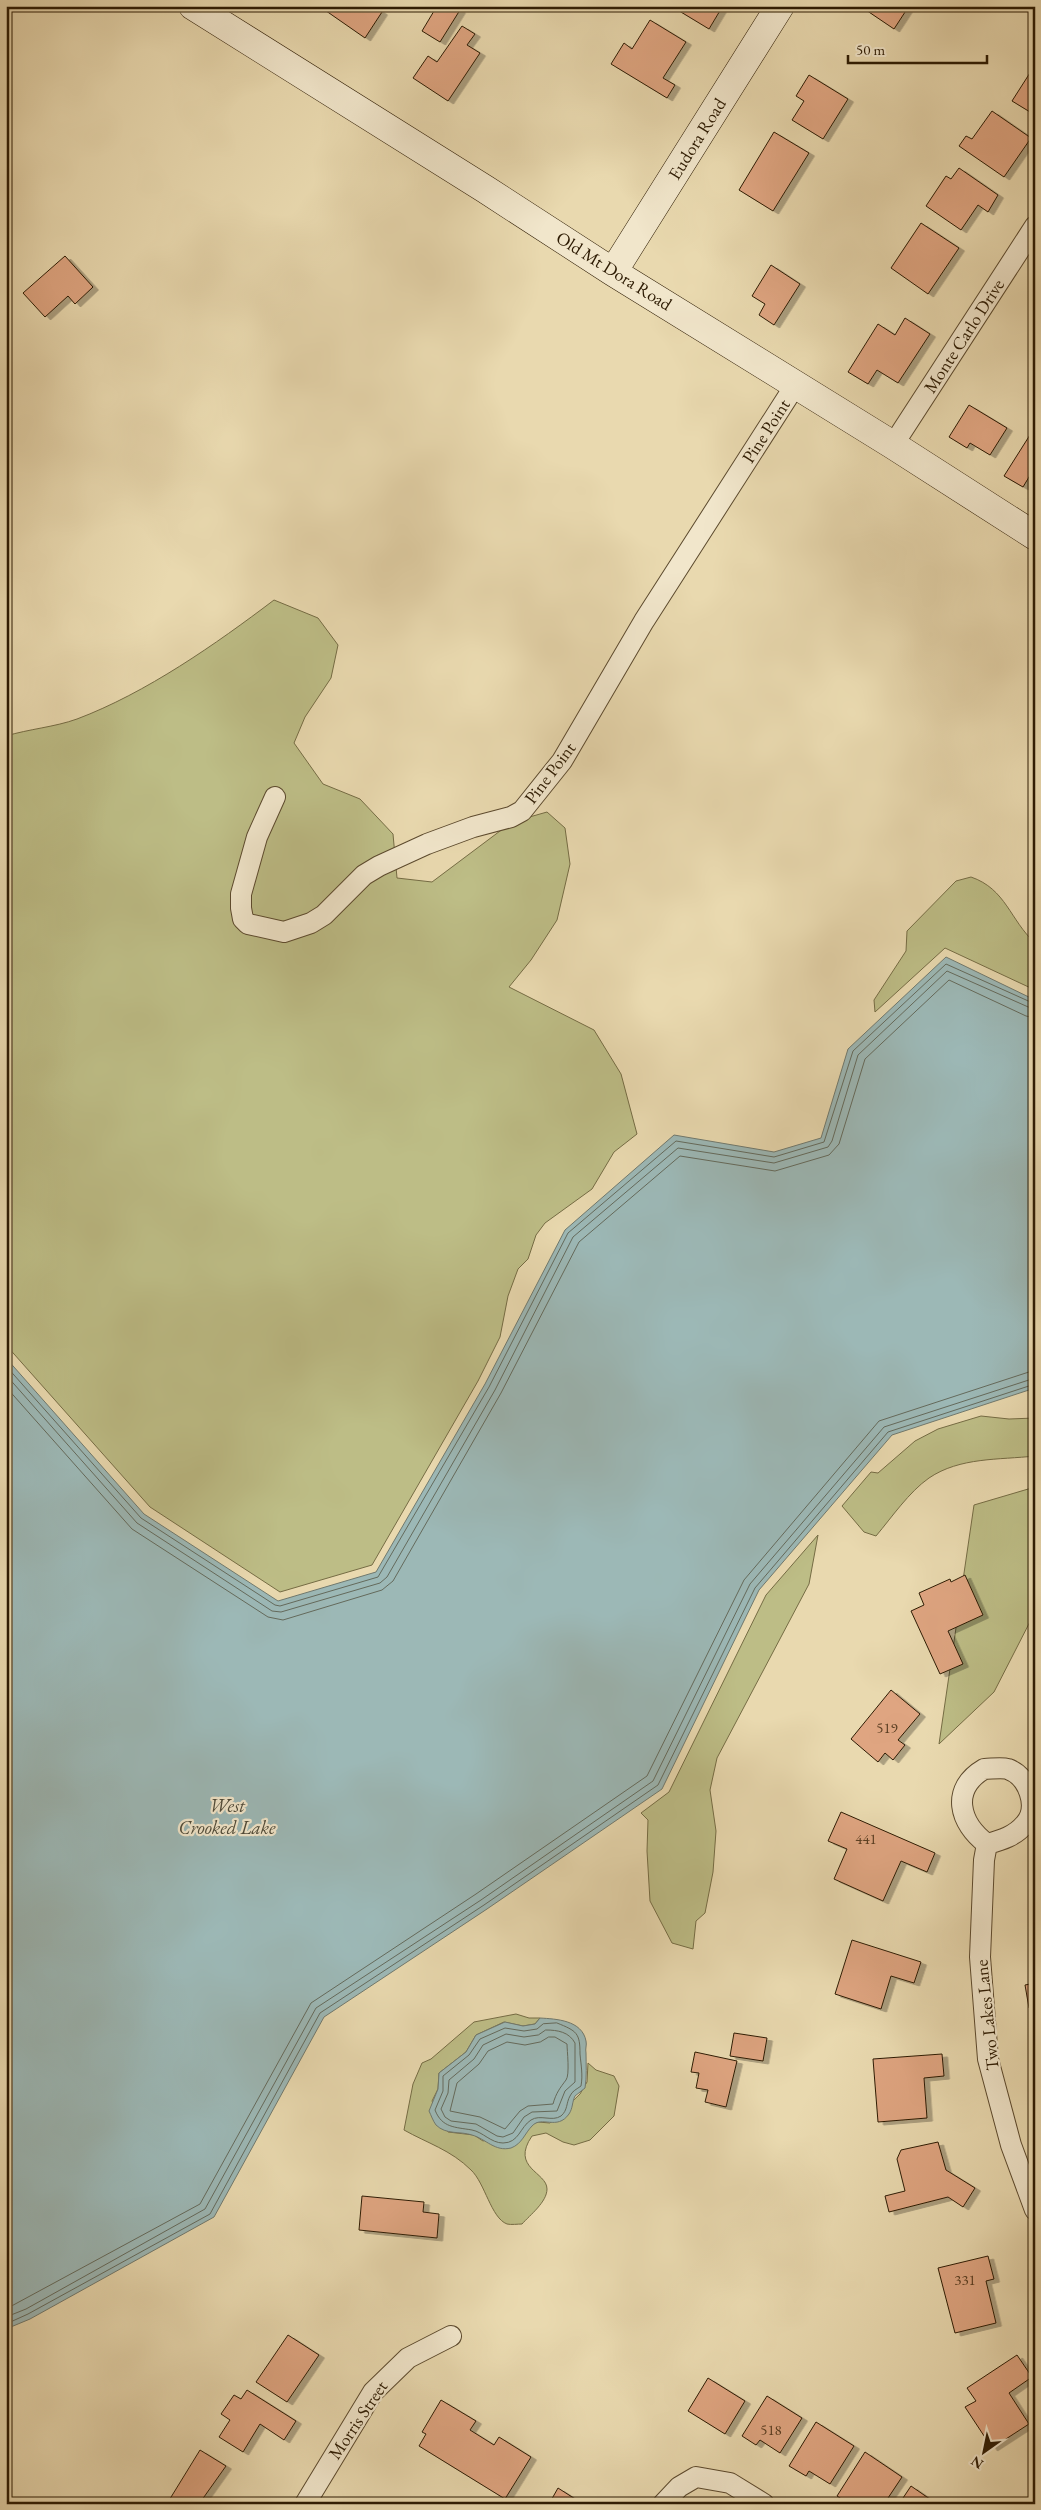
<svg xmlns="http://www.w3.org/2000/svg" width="1041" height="2510" viewBox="0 0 1041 2510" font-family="'EB Garamond',serif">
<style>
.green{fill:#bdbd86;stroke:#756c44}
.water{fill:#9cb8b6;stroke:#70796e}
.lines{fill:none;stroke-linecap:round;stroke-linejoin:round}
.shore{stroke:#646a5c;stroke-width:1}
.building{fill:#dfa581;stroke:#2d1b03;filter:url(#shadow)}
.street-casing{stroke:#5c4a2e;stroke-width:22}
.secondary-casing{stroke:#2d1b03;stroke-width:29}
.street{stroke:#f1e6cb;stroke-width:20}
.secondary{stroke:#f1e6cb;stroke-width:28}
.labels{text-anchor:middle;stroke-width:4.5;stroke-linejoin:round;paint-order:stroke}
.number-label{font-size:15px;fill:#5a3e22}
.street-label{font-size:18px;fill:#2d1b03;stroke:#f1e6cb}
.water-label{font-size:19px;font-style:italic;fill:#4e4a39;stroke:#f1e6cb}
</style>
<defs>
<filter id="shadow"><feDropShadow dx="5.5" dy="3" stdDeviation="0" flood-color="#0004"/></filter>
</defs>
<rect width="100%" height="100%" fill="#e9d9af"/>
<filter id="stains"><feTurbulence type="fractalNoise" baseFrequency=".004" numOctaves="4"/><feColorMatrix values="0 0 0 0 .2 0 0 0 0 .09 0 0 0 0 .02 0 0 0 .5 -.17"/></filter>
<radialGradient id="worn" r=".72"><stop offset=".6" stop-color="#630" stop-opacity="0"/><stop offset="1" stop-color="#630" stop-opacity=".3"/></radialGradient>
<path class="green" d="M 274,600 L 318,618 L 338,645 L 331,678 L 305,717 L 294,743 L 323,784 L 360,799 L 393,834 L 397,878 L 432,882 L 512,822 L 547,812 L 565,828 L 570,864 L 557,920 L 531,960 L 509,987 L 594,1030 L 621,1074 L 637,1134 L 614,1152 L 592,1189 L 545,1223 L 536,1235 L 528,1259 L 518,1269 L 508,1296 L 500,1337 L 478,1381 L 372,1565 L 280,1592 L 150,1507 L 6,1345 L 6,736 C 29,729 55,727 77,719 C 146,693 216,644 274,600 Z
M 971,877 C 1006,889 1010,920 1035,943 L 1035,990 L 945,948 L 875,1012 L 874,1000 L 906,951 L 907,931 L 956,881 Z
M 981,1416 L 1009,1419 L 1035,1418 L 1035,1456 C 999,1460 960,1457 929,1478 C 909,1492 892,1517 876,1536 L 864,1532 L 842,1506 L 871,1472 L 878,1473 L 915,1441 L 938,1429 Z
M 1035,1487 L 1035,1612 L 994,1692 L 939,1744 L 974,1505 Z
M 818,1535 L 809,1584 L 717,1758 L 710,1790 L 716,1831 L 713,1872 L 705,1913 L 696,1921 L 693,1949 L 672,1943 L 650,1901 L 647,1851 L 648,1820 L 641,1813 L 669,1792 L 766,1595 Z
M 516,2014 L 529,2018 L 540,2018 L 535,2024 L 523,2026 L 504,2022 L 476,2035 L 466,2052 L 439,2073 L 438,2089 L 432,2101 L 448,2132 L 474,2135 L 483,2141 L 538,2122 L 550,2123 L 580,2094 L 587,2082 L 588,2063 L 596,2070 L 614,2076 L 619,2086 L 614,2116 L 590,2140 L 574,2145 L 563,2142 L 546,2133 L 532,2136 C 510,2168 547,2172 547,2189 C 547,2202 530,2215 522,2224 C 518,2224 511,2225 507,2224 C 491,2218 485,2183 471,2170 C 451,2150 427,2143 404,2130 L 413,2084 L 422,2063 L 431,2059 L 474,2022 Z"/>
<path class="water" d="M 946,957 L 1035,1000 L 1035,1388 L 892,1435 L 759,1590 L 662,1789 L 487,1909 L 324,2017 L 214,2217 L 30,2319 L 6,2329 L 6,1358 L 144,1514 L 278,1601 L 376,1572 L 485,1384 L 565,1230 L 674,1135 L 774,1152 L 821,1138 L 848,1049 Z
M 540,2018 C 556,2019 582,2020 586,2041 C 587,2045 585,2049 586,2053 C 586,2065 587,2076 585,2088 L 575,2096 C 572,2102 573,2108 569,2114 C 557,2131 542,2115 532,2126 C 525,2133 522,2144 511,2148 C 495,2152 486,2139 472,2135 C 460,2131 446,2135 436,2125 C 433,2121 431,2115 429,2111 L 438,2089 L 439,2073 L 466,2052 L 476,2035 L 505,2022 L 523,2026 L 535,2024 Z"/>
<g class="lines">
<path class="shore" d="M 6,1366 L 141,1518 L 275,1605 L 280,1606 L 378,1577 L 489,1387 L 568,1233 L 676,1141 L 774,1157 L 824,1142 L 853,1051 L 946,964 L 1035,1004
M 6,1375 L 137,1523 L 272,1611 L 281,1612 L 380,1583 L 387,1577 L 495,1390 L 573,1237 L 678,1148 L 774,1163 L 828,1147 L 832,1141 L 858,1055 L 947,971 L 1035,1010
M 6,1387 L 132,1529 L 268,1617 L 283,1620 L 382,1590 L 393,1581 L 501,1393 L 579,1242 L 680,1156 L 775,1171 L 829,1155 L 839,1144 L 865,1059 L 949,980 L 1026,1016 L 1035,1018
M 557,2023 C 577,2031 580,2033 580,2054 C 581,2065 583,2075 581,2086 C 577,2089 572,2091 570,2096 C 566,2103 568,2110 561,2116 C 552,2122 540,2114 531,2120 C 520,2127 519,2143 503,2143 C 491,2143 483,2132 472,2130 C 455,2127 442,2128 435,2110 L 443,2091 L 443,2076 L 469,2055 L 480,2039 L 505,2028 L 524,2031 L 537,2029 L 543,2024 Z
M 546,2030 C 558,2030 569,2032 575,2043 L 575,2082 L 565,2091 L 557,2111 L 532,2112 L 524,2117 L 513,2133 L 503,2137 L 497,2136 L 476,2124 L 451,2121 L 445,2117 L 441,2109 L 448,2093 L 449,2080 L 474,2059 L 483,2045 L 506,2034 L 524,2037 L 538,2035 Z
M 549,2037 L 555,2037 L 567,2044 C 567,2050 570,2075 566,2080 C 560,2088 556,2093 553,2104 L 528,2106 L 520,2111 L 505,2129 L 480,2117 L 450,2111 L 457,2083 L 479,2064 L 488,2051 L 507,2042 L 525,2045 L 540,2042 Z
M 6,2309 L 200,2204 L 311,2003 L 476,1894 L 647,1776 L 744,1580 L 879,1421 L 1035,1370
M 6,2317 L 26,2309 L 205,2209 L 316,2008 L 481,1900 L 653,1781 L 750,1584 L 884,1427 L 1035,1378
M 6,2324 L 28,2314 L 210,2214 L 320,2013 L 484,1905 L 658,1785 L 755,1588 L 888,1432 L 1035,1384"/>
</g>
<path class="building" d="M 319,6 L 373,6 L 382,12 L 365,38 Z
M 437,6 L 455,6 L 460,10 L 440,42 L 422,31 Z
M 671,6 L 717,6 L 721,9 L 709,29 Z
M 860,6 L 909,6 L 894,29 Z
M 650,20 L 686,42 L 663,78 L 675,85 L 667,98 L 611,64 L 624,43 L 632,49 Z
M 462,26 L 475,34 L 467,45 L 480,53 L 448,101 L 413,78 L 428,56 L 437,62 Z
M 1035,65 L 1035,115 L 1012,101 Z
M 809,75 L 848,99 L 823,139 L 792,120 L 804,101 L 796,96 Z
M 992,111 L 1031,138 L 1004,177 L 959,146 L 966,136 L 972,139 Z
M 774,132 L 809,153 L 773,211 L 739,190 Z
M 959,168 L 998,195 L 988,212 L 978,205 L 961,230 L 926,206 L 946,176 L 951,179 Z
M 921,223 L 959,248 L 928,294 L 891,268 Z
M 65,256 L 93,287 L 75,304 L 68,296 L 45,317 L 23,293 Z
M 771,265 L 800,284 L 774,325 L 759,315 L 765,304 L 752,296 Z
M 905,318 L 930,334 L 898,383 L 877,370 L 868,384 L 848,372 L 878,324 L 895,335 Z
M 969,405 L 1007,428 L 990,455 L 970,443 L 967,448 L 949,437 Z
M 1035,427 L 1035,467 L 1023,487 L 1004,476 Z
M 965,1575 L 983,1615 L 948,1631 L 963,1664 L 940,1674 L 911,1611 L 924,1605 L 919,1593 L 950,1579 L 951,1582 Z
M 891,1690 L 920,1714 L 898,1740 L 905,1745 L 893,1760 L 885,1753 L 878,1762 L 851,1739 Z
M 841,1812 L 935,1853 L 927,1872 L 901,1861 L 883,1901 L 834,1879 L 847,1849 L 828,1841 Z
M 852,1940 L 921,1962 L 914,1983 L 891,1976 L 881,2009 L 835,1994 Z
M 1035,1983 L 1035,2007 L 1029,2008 L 1025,1985 Z
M 734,2033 L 767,2038 L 763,2061 L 730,2056 Z
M 695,2052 L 737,2061 L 726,2107 L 705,2102 L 708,2090 L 696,2088 L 699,2073 L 691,2072 Z
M 942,2054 L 944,2076 L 924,2078 L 927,2118 L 878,2122 L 873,2059 Z
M 938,2142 L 946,2170 L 975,2188 L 963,2207 L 948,2197 L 889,2212 L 885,2196 L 905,2191 L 897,2159 L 901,2150 Z
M 362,2196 L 424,2202 L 423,2212 L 439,2214 L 437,2238 L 359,2230 Z
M 988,2256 L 994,2279 L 986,2281 L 996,2323 L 955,2333 L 938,2268 Z
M 288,2335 L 319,2355 L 287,2402 L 256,2382 Z
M 1017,2355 L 1032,2377 L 1009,2393 L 1029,2424 L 992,2448 L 965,2407 L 976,2401 L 967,2388 Z
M 708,2378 L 745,2401 L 725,2434 L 688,2411 Z
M 247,2390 L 296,2421 L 284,2440 L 260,2424 L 243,2452 L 219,2437 L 230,2420 L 221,2414 L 234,2395 L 241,2399 Z
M 767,2396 L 802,2418 L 780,2453 L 760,2440 L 756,2445 L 742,2436 Z
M 441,2400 L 476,2421 L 470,2430 L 494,2445 L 499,2437 L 531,2457 L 505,2499 L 419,2446 L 426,2434 L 422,2432 Z
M 816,2422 L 854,2446 L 830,2484 L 809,2471 L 806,2476 L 789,2466 Z
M 200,2450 L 226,2466 L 199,2504 L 171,2504 L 168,2502 Z
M 865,2452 L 902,2477 L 884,2504 L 861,2504 L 857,2501 L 855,2504 L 849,2504 L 837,2496 Z
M 911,2486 L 937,2504 L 899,2504 Z
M 558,2488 L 583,2504 L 549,2504 Z"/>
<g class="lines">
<g class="street-casing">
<path id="street" d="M 893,445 L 1035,226
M 275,797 L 257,837 L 241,894 L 241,908 L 243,919 L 248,924 L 284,932 L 311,923 L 324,915 L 364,875 L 379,866 L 427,844 L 473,827 L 511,817 L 522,811 L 562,761 L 644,621 L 796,384
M 984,1769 C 991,1769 1001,1767 1008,1769 C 1028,1776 1040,1807 1025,1824 C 1015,1836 1002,1840 987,1844 C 959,1823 950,1789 984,1769 Z
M 987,1844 L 984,1860 L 980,1957 L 988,2059 L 1011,2145 L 1035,2210
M 305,2504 L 373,2392 L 408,2358 L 451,2336
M 663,2504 L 679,2487 L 696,2477 L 730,2483 L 764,2504"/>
</g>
<g class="secondary-casing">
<path id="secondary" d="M 193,6 L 485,189 L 613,272 L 893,445 L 1035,536
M 613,272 L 780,6"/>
</g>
<use href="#street" class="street"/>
<use href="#secondary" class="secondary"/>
</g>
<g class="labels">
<g class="number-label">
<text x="887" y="1733">519</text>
<text x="866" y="1844">441</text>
<text x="965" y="2285">331</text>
<text x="771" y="2435">518</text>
</g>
<g class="street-label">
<text transform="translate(697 139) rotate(-58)" y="6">Eudora Road</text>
<text transform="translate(614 271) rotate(32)" y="6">Old Mt Dora Road</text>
<text transform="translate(964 336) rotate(-57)" y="6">Monte Carlo Drive</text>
<text transform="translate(766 431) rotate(-57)" y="6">Pine Point</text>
<text transform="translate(550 773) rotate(-53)" y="6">Pine Point</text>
<text transform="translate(987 2015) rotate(-96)" y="6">Two Lakes Lane</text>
<text transform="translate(358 2420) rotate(-56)" y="6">Morris Street</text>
</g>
<g class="water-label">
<text x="227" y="1812">West<tspan x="227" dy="22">Crooked Lake</tspan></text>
</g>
</g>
<rect width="1041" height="2510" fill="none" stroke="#e9d9af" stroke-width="25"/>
<rect x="8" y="8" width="1026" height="2495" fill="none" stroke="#2d1b03" stroke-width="2.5"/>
<rect x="12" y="12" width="1016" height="2485" fill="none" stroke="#2d1b03"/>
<g transform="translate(984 2452) rotate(213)" stroke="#f1e6cb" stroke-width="4" paint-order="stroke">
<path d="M0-4L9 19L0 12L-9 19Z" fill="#2d1b03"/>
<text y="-8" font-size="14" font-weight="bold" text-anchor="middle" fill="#2d1b03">N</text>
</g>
<path d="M848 55v8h139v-8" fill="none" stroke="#2d1b03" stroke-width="2.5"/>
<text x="856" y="55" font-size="15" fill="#2d1b03" stroke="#f1e6cb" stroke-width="4" paint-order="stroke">50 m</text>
<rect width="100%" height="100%" filter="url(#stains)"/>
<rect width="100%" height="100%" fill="url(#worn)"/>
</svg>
